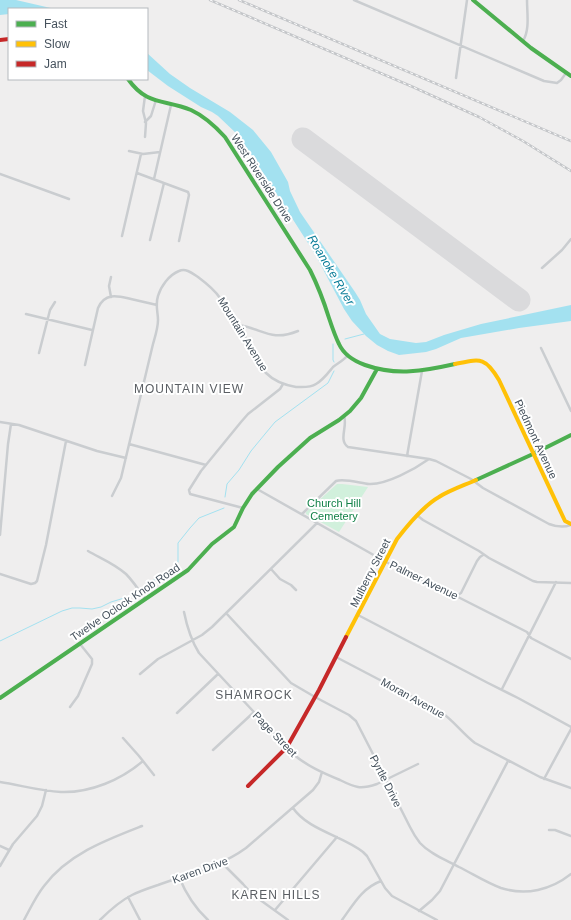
<svg xmlns="http://www.w3.org/2000/svg" width="571" height="920" viewBox="0 0 571 920" font-family="Arial,sans-serif">
<style>
.green{fill:#d1f0dc}
.water{fill:#a3e1f0}
.lines{fill:none;stroke-linecap:round;stroke-linejoin:round}
.stream{stroke:#a3e1f0;stroke-width:1}
.runway{stroke:#dadadc;stroke-width:23}
.street{stroke:#cacdd0;stroke-width:2.5}
.fast{stroke:#4caf50;stroke-width:4}
.slow{stroke:#ffc107;stroke-width:4}
.jam{stroke:#c62828;stroke-width:4}
.rail-casing{stroke:#c4c6c9;stroke-width:2.5}
.rail{stroke:#fff;stroke-width:1;stroke-dasharray:3;stroke-linecap:butt}
.labels{text-anchor:middle;stroke-width:4;stroke-linejoin:round;paint-order:stroke}
.street-label{font-size:11px;fill:#45515c;stroke:#fff}
.park-label{font-size:11px;fill:#118147;stroke:#fff}
.water-label{font-size:12px;font-style:italic;fill:#067b97;stroke:#fff}
.neighbourhood-label{font-size:12px;letter-spacing:1px;fill:#5a5e63;stroke:#fff}
</style>
<rect width="100%" height="100%" fill="#efeeee"/>
<path class="green" d="M 337,484 L 342,484 L 368,487 L 339,532 L 306,514 L 306,512 Z"/>
<path class="water" d="M 0,0 L 16,0 L 55,9 L 9,9 L 9,14 L 0,15 Z
M 147,53 L 170,74 L 190,88 L 230,112 L 253,130 L 271,152 L 288,182 L 290,191 L 300,212 L 355,292 L 360,300 L 366,314 L 380,334 L 390,339 L 416,343 L 426,342 L 444,335 L 481,324 L 571,305 L 571,321 L 519,328 L 461,338 L 436,349 L 426,352 L 399,355 L 388,351 L 377,345 L 366,336 L 352,321 L 344,309 L 315,254 L 251,154 L 238,135 L 218,116 L 212,112 L 201,107 L 168,86 L 147,70 Z"/>
<g class="lines">
<path class="stream" d="M 345,339 L 364,334
M 333,344 L 333,360 L 334,362
M 225,497 L 227,484 L 239,470 L 251,451 L 265,434 L 275,422 L 328,383 L 334,371
M 178,562 L 178,543 L 190,528 L 199,518 L 224,508
M 142,589 L 154,580 L 162,578 L 180,568
M 0,641 L 62,611 L 72,608 L 80,608 L 92,609 L 101,607 L 111,602 L 131,596 L 137,592"/>
<path class="runway" d="M 303,139 L 519,300"/>
<path class="street" d="M 354,0 L 544,81 L 557,83 L 561,80 L 566,73
M 523,41 C 530,29 527,14 527,0
M 456,78 L 467,0
M 145,122 L 151,116 L 156,100
M 145,137 L 146,123 L 143,111 L 145,96
M 129,151 L 143,154 L 160,152
M 137,173 L 188,192 L 189,195 L 179,241
M 0,174 L 69,199
M 154,179 L 171,105
M 122,236 L 141,154
M 150,240 L 164,183
M 542,268 L 562,250 L 571,239
M 111,277 L 109,286 L 111,297
M 26,314 L 92,330
M 239,325 C 263,329 271,342 298,331
M 541,348 L 571,411
M 39,353 L 50,310 L 55,302
M 85,365 L 98,308 C 105,292 118,296 131,299 C 140,301 148,303 157,305
M 344,416 C 348,426 338,440 348,447 L 429,459 L 436,461 L 471,479 L 483,488 L 549,524 C 557,527 563,528 571,525
M 0,422 L 19,425 L 97,451 L 126,458
M 129,444 L 206,465
M 407,456 L 422,371
M 257,489 L 386,562 L 456,596 L 527,632 L 531,638 L 571,659
M 112,496 L 121,478 L 153,344 C 155,337 158,328 158,320 C 158,312 155,305 158,296 C 161,286 169,275 179,271 C 186,268 192,273 198,277 C 206,283 214,289 220,298 C 232,313 241,330 251,347 C 255,355 259,366 266,373 C 274,381 284,385 296,387 C 303,387 310,388 316,384 C 323,380 328,373 333,367 C 338,363 343,361 347,356
M 243,508 L 190,494 L 189,490 L 201,471 L 241,422 L 248,414 L 280,389 L 283,384
M 302,514 L 336,481 C 344,478 360,483 369,484 C 386,485 415,469 429,459
M 418,516 L 423,520 L 479,551 L 489,558 L 533,581 L 537,582 L 571,583
M 0,535 L 8,444 L 11,424
M 88,551 C 100,558 115,564 126,574 C 133,581 139,590 145,599
M 271,569 L 280,579 L 291,585 L 296,590
M 0,574 L 31,584 L 35,583 L 37,581 L 46,545 L 66,441
M 456,596 L 461,593 L 477,561 L 480,557 L 483,555
M 184,612 C 187,627 191,640 199,653 L 293,754 C 307,766 323,773 340,780 C 346,783 352,786 358,787 C 364,788 371,786 377,784 L 418,764
M 226,613 L 291,683 L 315,697 L 349,715 L 356,721 L 374,756 L 410,827 C 413,833 416,838 420,843 C 430,854 446,860 459,867 C 473,874 487,883 501,888 C 526,896 551,890 571,874
M 358,615 L 488,683 L 518,698 L 571,727
M 336,657 L 441,712 C 454,721 463,734 475,743 L 540,777 L 571,788
M 140,674 L 158,659 L 202,635 L 212,627 L 317,523
M 502,689 L 556,582
M 70,707 L 78,696 L 92,664 L 92,659 L 80,644
M 177,713 L 218,674
M 123,738 L 139,756 L 154,775
M 213,750 L 254,712
M 544,779 L 571,729
M 0,782 C 20,785 40,791 61,792 C 90,793 121,780 143,761
M 293,808 C 308,830 343,836 363,852 L 367,856 L 385,888 L 392,896 L 437,920
M 549,830 L 555,830 L 571,836
M 0,846 L 9,850
M 222,863 L 243,884 L 252,894 L 288,920
M 0,866 L 13,844 L 37,816 L 42,806 L 46,790
M 179,877 C 186,894 195,908 208,920
M 128,897 L 140,920
M 275,910 L 337,837
M 419,911 L 432,900 L 440,891 L 508,761
M 24,920 C 30,909 36,896 44,886 C 68,854 106,840 142,826
M 100,920 C 109,911 120,901 132,895 C 140,891 149,888 158,885 C 188,874 220,867 246,848 L 313,790 L 319,782 L 322,772
M 342,920 C 353,905 362,888 381,881"/>
<path class="fast" d="M 473,0 L 531,48 L 571,76
M 128,79 C 147,106 164,99 191,110 C 204,116 215,126 225,137 L 310,270 C 318,286 324,302 329,318 C 332,327 335,336 339,344 C 344,355 354,361 365,365 C 396,376 424,371 455,364
M 476,480 L 533,454 L 571,435
M 0,698 L 188,570 L 212,544 L 234,527 L 243,508 L 252,494 L 278,467 L 310,438 L 339,420 L 350,411 L 361,398 L 377,369"/>
<path class="slow" d="M 455,364 C 480,359 485,356 499,380 L 565,521 L 571,524
M 346,637 L 397,539 C 407,526 425,505 439,497 C 450,490 465,485 476,480"/>
<path class="jam" d="M 0,40 L 9,39
M 248,786 L 287,747 L 319,690 L 346,637"/>
<g class="rail-casing">
<path id="rail" d="M 210,0 L 413,87 L 479,117 L 523,141 L 571,171
M 239,0 L 571,141"/>
</g>
<use href="#rail" class="rail"/>
</g>
<g class="labels">
<g class="street-label">
<text transform="translate(262 178) rotate(57)" y="4">West Riverside Drive</text>
<text transform="translate(243 334) rotate(58)" y="4">Mountain Avenue</text>
<text transform="translate(536 439) rotate(65)" y="4">Piedmont Avenue</text>
<text transform="translate(370 573) rotate(-63)" y="4">Mulberry Street</text>
<text transform="translate(424 580) rotate(26)" y="4">Palmer Avenue</text>
<text transform="translate(125 602) rotate(-34)" y="4">Twelve Oclock Knob Road</text>
<text transform="translate(413 698) rotate(29)" y="4">Moran Avenue</text>
<text transform="translate(275 734) rotate(46)" y="4">Page Street</text>
<text transform="translate(386 781) rotate(63)" y="4">Pyrtle Drive</text>
<text transform="translate(200 870) rotate(-20)" y="4">Karen Drive</text>
</g>
<g class="park-label">
<text x="334" y="507">Church Hill<tspan x="334" dy="13">Cemetery</tspan></text>
</g>
<g class="water-label">
<text transform="translate(331 270) rotate(59)" y="4">Roanoke River</text>
</g>
<g class="neighbourhood-label">
<text x="189" y="393">MOUNTAIN VIEW</text>
<text x="254" y="699">SHAMROCK</text>
<text x="276" y="899">KAREN HILLS</text>
</g>
</g>
<rect x="8" y="8" width="140" height="72" fill="#ffffff" stroke="#b5b9be"/>
<rect x="16" y="21" width="20" height="6" fill="#4caf50" stroke="#b5b9be"/>
<text x="44" y="28" font-size="12" fill="#45515c">Fast</text>
<rect x="16" y="41" width="20" height="6" fill="#ffc107" stroke="#b5b9be"/>
<text x="44" y="48" font-size="12" fill="#45515c">Slow</text>
<rect x="16" y="61" width="20" height="6" fill="#c62828" stroke="#b5b9be"/>
<text x="44" y="68" font-size="12" fill="#45515c">Jam</text>
</svg>
